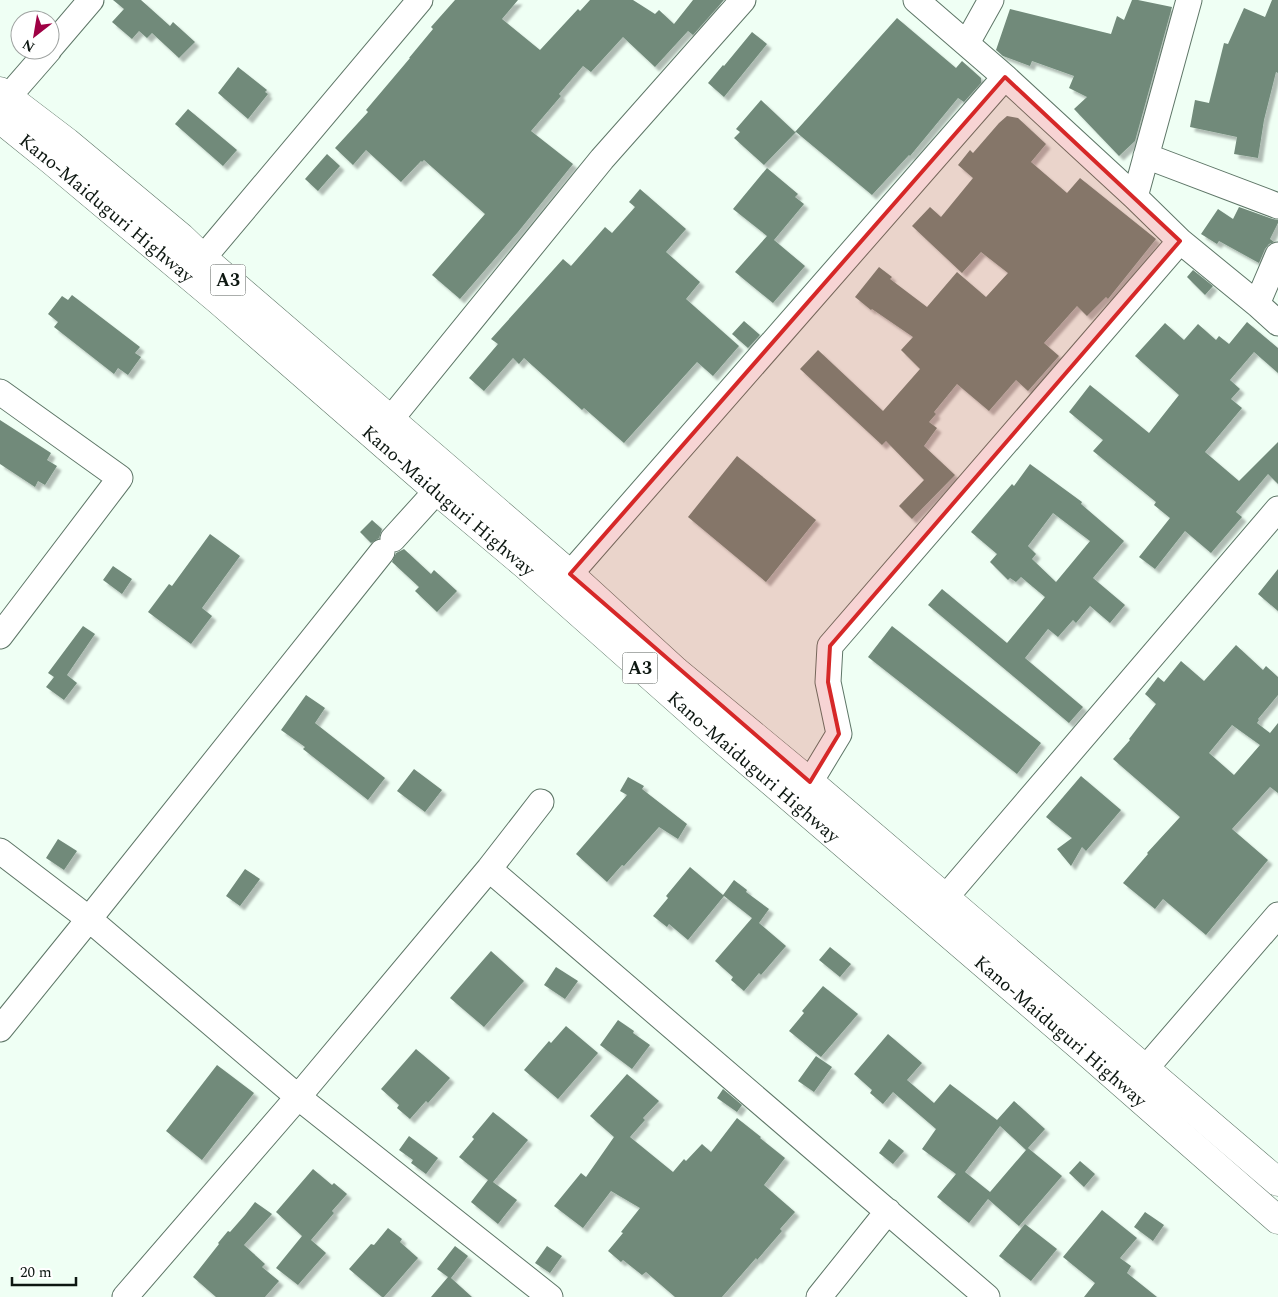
<svg xmlns="http://www.w3.org/2000/svg" width="1278" height="1297" viewBox="0 0 1278 1297" font-family="Spectral,serif">
<style>
.building{fill:#718a7a;fill-rule:evenodd;filter:url(#shadow)}
.lines{fill:none;stroke-linecap:round;stroke-linejoin:round}
.minor-casing{stroke:#5e7667;stroke-width:27}
.highway-casing{stroke:#5e7667;stroke-width:29}
.minor{stroke:#fff;stroke-width:25}
.highway{stroke:#fff;stroke-width:28}
.marked{fill:#d62828;fill-opacity:0.2;stroke:#d62828;stroke-width:4;stroke-linejoin:round}
.labels{text-anchor:middle;stroke-width:5;stroke-linejoin:round;paint-order:stroke}
.shield{fill:#fff;stroke:#565d58;stroke-width:1}
.shield-label{font-size:18px;font-weight:bold;fill:#0d1711}
.street-label{font-size:19px;fill:#0d1711;stroke:#fff}
</style>
<defs>
<filter id="shadow"><feDropShadow dx="4.5" dy="4.5" stdDeviation="1" flood-color="#0004"/></filter>
</defs>
<rect width="100%" height="100%" fill="#effff4"/>
<path class="building" d="M 113,0 L 141,0 L 170,26 L 173,22 L 195,42 L 179,58 L 152,33 L 147,38 L 139,31 L 132,39 L 112,22 L 124,9 Z
M 455,0 L 518,0 L 502,19 L 540,50 L 578,9 L 580,11 L 590,0 L 633,0 L 655,14 L 659,10 L 674,24 L 693,0 L 724,0 L 693,35 L 688,31 L 655,67 L 623,37 L 591,72 L 583,66 L 559,94 L 561,96 L 531,131 L 573,164 L 518,232 L 460,299 L 432,275 L 485,214 L 424,160 L 422,162 L 421,161 L 401,182 L 366,150 L 353,165 L 335,148 L 368,112 L 366,110 L 410,58 L 409,58 L 433,29 L 431,27 Z
M 1132,0 L 1138,0 L 1172,7 L 1135,141 L 1119,156 L 1074,109 L 1087,97 L 1069,88 L 1074,76 L 1032,61 L 1030,66 L 1003,56 L 996,50 L 1010,9 L 1111,34 L 1117,16 L 1124,20 Z
M 1272,0 L 1278,0 L 1278,73 L 1276,72 L 1264,120 L 1258,158 L 1234,154 L 1237,137 L 1190,127 L 1195,100 L 1209,103 L 1224,43 L 1228,44 L 1244,8 L 1265,17 Z
M 897,18 L 956,68 L 962,61 L 981,78 L 981,83 L 964,102 L 958,98 L 910,156 L 909,155 L 872,195 L 796,132 L 764,165 L 734,138 L 740,132 L 736,129 L 761,100 L 795,132 Z
M 752,32 L 767,44 L 724,97 L 708,83 L 723,65 L 724,66 Z
M 238,67 L 267,90 L 265,92 L 268,94 L 248,119 L 218,93 Z
M 188,109 L 237,150 L 223,166 L 175,124 Z
M 1007,116 L 1018,118 L 1046,144 L 1031,162 L 1067,193 L 1080,178 L 1156,239 L 1108,299 L 1106,297 L 1087,316 L 1077,306 L 1044,343 L 1059,356 L 1028,391 L 1016,380 L 989,411 L 957,384 L 934,412 L 936,414 L 929,422 L 937,428 L 924,446 L 955,475 L 912,519 L 899,506 L 924,480 L 886,441 L 882,445 L 800,369 L 818,350 L 883,411 L 920,369 L 901,350 L 913,337 L 872,309 L 871,310 L 855,297 L 879,267 L 892,277 L 890,279 L 927,307 L 957,272 L 986,297 L 1008,273 L 981,252 L 962,273 L 912,226 L 930,207 L 941,217 L 973,178 L 958,165 L 970,150 L 973,153 L 999,123 Z
M 327,154 L 340,166 L 318,191 L 305,179 Z
M 767,168 L 798,194 L 795,197 L 804,204 L 774,240 L 805,266 L 773,303 L 735,272 L 767,236 L 733,209 Z
M 640,189 L 686,229 L 666,252 L 700,282 L 686,299 L 739,346 L 713,376 L 697,362 L 624,443 L 584,408 L 582,410 L 524,358 L 519,364 L 513,358 L 484,391 L 469,378 L 498,344 L 491,339 L 563,259 L 571,266 L 605,227 L 612,233 L 635,207 L 629,202 Z
M 1239,207 L 1273,219 L 1278,220 L 1278,223 L 1270,239 L 1274,242 L 1269,244 L 1265,249 L 1259,263 L 1219,241 L 1217,244 L 1201,234 L 1218,209 L 1233,219 Z
M 1193,270 L 1213,286 L 1205,295 L 1187,277 Z
M 72,295 L 140,347 L 135,353 L 141,357 L 128,375 L 118,368 L 114,374 L 54,327 L 58,322 L 48,314 L 62,296 L 68,300 Z
M 744,321 L 760,335 L 748,348 L 732,334 Z
M 1247,322 L 1278,348 L 1278,373 L 1254,352 L 1230,380 L 1240,389 L 1231,399 L 1242,408 L 1205,452 L 1239,481 L 1278,442 L 1278,484 L 1268,474 L 1236,512 L 1242,517 L 1211,553 L 1185,531 L 1155,569 L 1139,557 L 1170,518 L 1154,505 L 1156,502 L 1093,451 L 1103,440 L 1069,412 L 1090,385 L 1149,433 L 1179,395 L 1135,356 L 1165,323 L 1184,340 L 1198,324 L 1216,340 L 1219,336 L 1229,344 Z
M 0,420 L 51,453 L 47,460 L 57,466 L 45,485 L 38,481 L 35,487 L 0,464 Z
M 737,456 L 816,520 L 766,582 L 688,517 Z
M 1030,464 L 1082,502 L 1081,504 L 1124,541 L 1093,578 L 1125,605 L 1110,623 L 1090,606 L 1076,623 L 1073,620 L 1058,637 L 1048,629 L 1025,658 L 1083,707 L 1069,723 L 928,605 L 942,589 L 1007,643 L 1045,597 L 1021,577 L 1016,582 L 1010,578 L 1008,580 L 990,562 L 997,554 L 971,532 L 1012,484 L 1014,486 ZM 1053,513 L 1090,541 L 1056,582 L 1032,559 L 1036,554 L 1028,546 Z
M 372,520 L 382,529 L 379,538 L 371,543 L 360,532 Z
M 210,534 L 240,556 L 202,608 L 212,616 L 191,644 L 148,612 L 169,584 L 172,586 Z
M 404,549 L 431,574 L 434,570 L 457,591 L 437,612 L 415,591 L 419,587 L 392,562 L 396,553 Z
M 113,566 L 132,579 L 122,594 L 103,580 Z
M 1278,569 L 1278,611 L 1258,594 Z
M 83,626 L 95,634 L 67,675 L 77,683 L 64,700 L 46,687 L 54,677 L 48,673 Z
M 892,626 L 1041,743 L 1017,774 L 868,657 Z
M 1236,645 L 1263,670 L 1266,666 L 1278,677 L 1278,695 L 1258,719 L 1259,720 L 1257,723 L 1270,733 L 1278,723 L 1278,793 L 1270,787 L 1232,829 L 1268,860 L 1206,935 L 1163,899 L 1155,909 L 1123,883 L 1148,854 L 1147,853 L 1180,817 L 1113,759 L 1130,740 L 1129,739 L 1156,704 L 1145,694 L 1158,677 L 1164,682 L 1181,661 L 1204,681 ZM 1232,725 L 1260,745 L 1234,775 L 1209,753 Z
M 306,695 L 325,708 L 315,723 L 385,778 L 368,800 L 303,749 L 305,747 L 281,730 Z
M 414,769 L 442,790 L 425,812 L 397,791 Z
M 1081,776 L 1121,810 L 1086,851 L 1082,847 L 1071,866 L 1057,849 L 1072,838 L 1046,817 Z
M 628,777 L 644,786 L 642,789 L 687,824 L 678,839 L 659,827 L 624,866 L 622,865 L 607,882 L 576,854 L 627,795 L 620,791 Z
M 58,839 L 77,851 L 64,870 L 46,858 Z
M 690,867 L 723,895 L 734,880 L 747,890 L 746,892 L 769,909 L 759,923 L 786,946 L 761,975 L 759,973 L 744,991 L 731,980 L 733,977 L 715,961 L 752,918 L 724,896 L 688,940 L 669,924 L 667,927 L 653,916 L 668,898 L 666,896 Z
M 245,869 L 260,879 L 240,906 L 226,896 Z
M 830,947 L 851,964 L 840,977 L 819,960 Z
M 491,951 L 524,981 L 484,1027 L 450,998 Z
M 556,967 L 578,981 L 565,999 L 544,985 Z
M 823,986 L 858,1014 L 821,1057 L 789,1031 L 804,1013 L 802,1011 Z
M 618,1020 L 634,1031 L 633,1033 L 650,1045 L 632,1069 L 600,1045 Z
M 566,1026 L 598,1053 L 558,1099 L 524,1070 L 549,1041 L 551,1043 Z
M 888,1034 L 922,1063 L 907,1080 L 934,1103 L 950,1084 L 997,1120 L 1014,1101 L 1045,1129 L 1028,1148 L 1062,1176 L 1019,1226 L 988,1199 L 969,1223 L 937,1197 L 956,1174 L 922,1149 L 936,1129 L 893,1092 L 883,1104 L 870,1093 L 872,1090 L 854,1074 ZM 1000,1126 L 1026,1150 L 990,1192 L 965,1172 Z
M 416,1049 L 450,1078 L 428,1103 L 426,1101 L 410,1119 L 397,1108 L 399,1105 L 381,1089 Z
M 816,1056 L 832,1067 L 814,1092 L 798,1081 Z
M 217,1065 L 254,1093 L 202,1160 L 166,1131 Z
M 627,1074 L 659,1101 L 643,1118 L 645,1120 L 630,1137 L 673,1172 L 684,1159 L 686,1161 L 702,1144 L 711,1152 L 737,1118 L 761,1137 L 760,1138 L 785,1158 L 764,1185 L 795,1212 L 780,1229 L 782,1231 L 757,1260 L 756,1258 L 722,1297 L 675,1297 L 646,1272 L 642,1275 L 623,1260 L 621,1262 L 608,1251 L 623,1233 L 621,1232 L 640,1208 L 611,1191 L 583,1228 L 554,1206 L 581,1173 L 586,1177 L 614,1137 L 590,1116 Z
M 723,1089 L 742,1105 L 737,1112 L 717,1098 Z
M 493,1112 L 528,1140 L 493,1182 L 517,1200 L 498,1224 L 471,1202 L 488,1180 L 459,1157 L 474,1139 L 472,1137 Z
M 409,1136 L 438,1158 L 426,1174 L 411,1163 L 413,1160 L 399,1150 Z
M 889,1139 L 904,1151 L 893,1164 L 879,1153 Z
M 1080,1161 L 1095,1174 L 1084,1187 L 1069,1173 Z
M 313,1169 L 332,1185 L 334,1183 L 347,1194 L 332,1211 L 334,1213 L 311,1240 L 326,1253 L 298,1285 L 276,1268 L 302,1236 L 276,1212 Z
M 255,1202 L 272,1214 L 244,1245 L 265,1264 L 262,1267 L 279,1281 L 265,1297 L 216,1297 L 193,1277 L 219,1244 L 218,1243 L 228,1231 L 230,1232 L 245,1215 Z
M 1102,1210 L 1137,1238 L 1120,1258 L 1131,1266 L 1127,1273 L 1157,1297 L 1084,1297 L 1095,1283 L 1063,1257 Z
M 1145,1212 L 1164,1225 L 1153,1241 L 1134,1227 Z
M 1025,1224 L 1057,1249 L 1031,1281 L 999,1256 Z
M 388,1228 L 402,1239 L 400,1242 L 418,1258 L 384,1297 L 382,1297 L 349,1269 L 371,1244 L 374,1245 Z
M 455,1246 L 468,1256 L 451,1278 L 472,1297 L 431,1297 L 448,1277 L 437,1269 Z
M 547,1246 L 562,1256 L 550,1273 L 535,1263 Z"/>
<g class="lines">
<g class="minor-casing">
<path id="minor" d="M 916,0 L 1005,77 L 1135,197 L 1180,241 L 1257,304 L 1278,323
M 967,43 L 991,0
M 50,48 L 91,0
M 8,97 L 49,50
M 1146,156 L 1278,206
M 1135,197 L 1189,0
M 203,258 L 420,0
M 1257,304 L 1278,255
M 0,392 L 120,478 L 0,636
M 390,420 L 602,159 L 743,0
M 393,539 L 451,475
M 570,574 L 1005,77
M 810,782 L 839,734 L 828,682 L 830,646 L 1180,241
M 0,851 L 89,919 L 298,1097 L 550,1297
M 489,869 L 987,1297
M 945,898 L 1278,509
M 0,1029 L 89,919 L 382,552
M 1146,1068 L 1278,915
M 125,1297 L 298,1097 L 489,869 L 541,802
M 819,1297 L 888,1211"/>
</g>
<g class="highway-casing">
<g id="highway">
<path d="M 0,91 L 67,142 L 181,237 L 203,258 L 570,574 L 676,671 L 810,782 L 1278,1182"/>
<path id="s1" d="M 0,119 L 52,161 L 219,301 L 437,491 L 525,565 L 710,729 L 1084,1050 L 1278,1220"/>
</g>
</g>
<use href="#minor" class="minor"/>
<use href="#highway" class="highway"/>
</g>
<path class="marked" d="M 1005,77 L 1180,241 L 830,646 L 828,682 L 839,734 L 810,782 L 570,574 Z"/>
<g class="labels">
<g class="shield">
<rect x="210.5" y="264.5" width="35" height="31" rx="4"/>
<rect x="622.5" y="652.5" width="35" height="31" rx="4"/>
</g>
<g class="shield-label">
<text x="228" y="286">A3</text>
<text x="640" y="674">A3</text>
</g>
<g class="street-label">
<text dy="7" stroke="none"><textPath href="#s1" startOffset="139">Kano-Maiduguri Highway</textPath></text>
<text dy="7" stroke="none"><textPath href="#s1" startOffset="589">Kano-Maiduguri Highway</textPath></text>
<text dy="7" stroke="none"><textPath href="#s1" startOffset="994">Kano-Maiduguri Highway</textPath></text>
<text dy="7" stroke="none"><textPath href="#s1" startOffset="1399">Kano-Maiduguri Highway</textPath></text>
</g>
</g>
<g transform="translate(35 35) rotate(211)"><circle r="24" fill="#ffffff" stroke="#9ea2a0"/>
<path d="M0-4L9 19L0 12L-9 19Z" fill="#9f0144"/>
<text y="-8" font-size="14" font-weight="bold" text-anchor="middle" fill="#0d1711">N</text>
</g>
<path d="M12 1277v8h64v-8" fill="none" stroke="#0d1711" stroke-width="2.5"/>
<text x="20" y="1277" font-size="15" fill="#0d1711" stroke="#ffffff" stroke-width="4" paint-order="stroke">20 m</text>
</svg>
